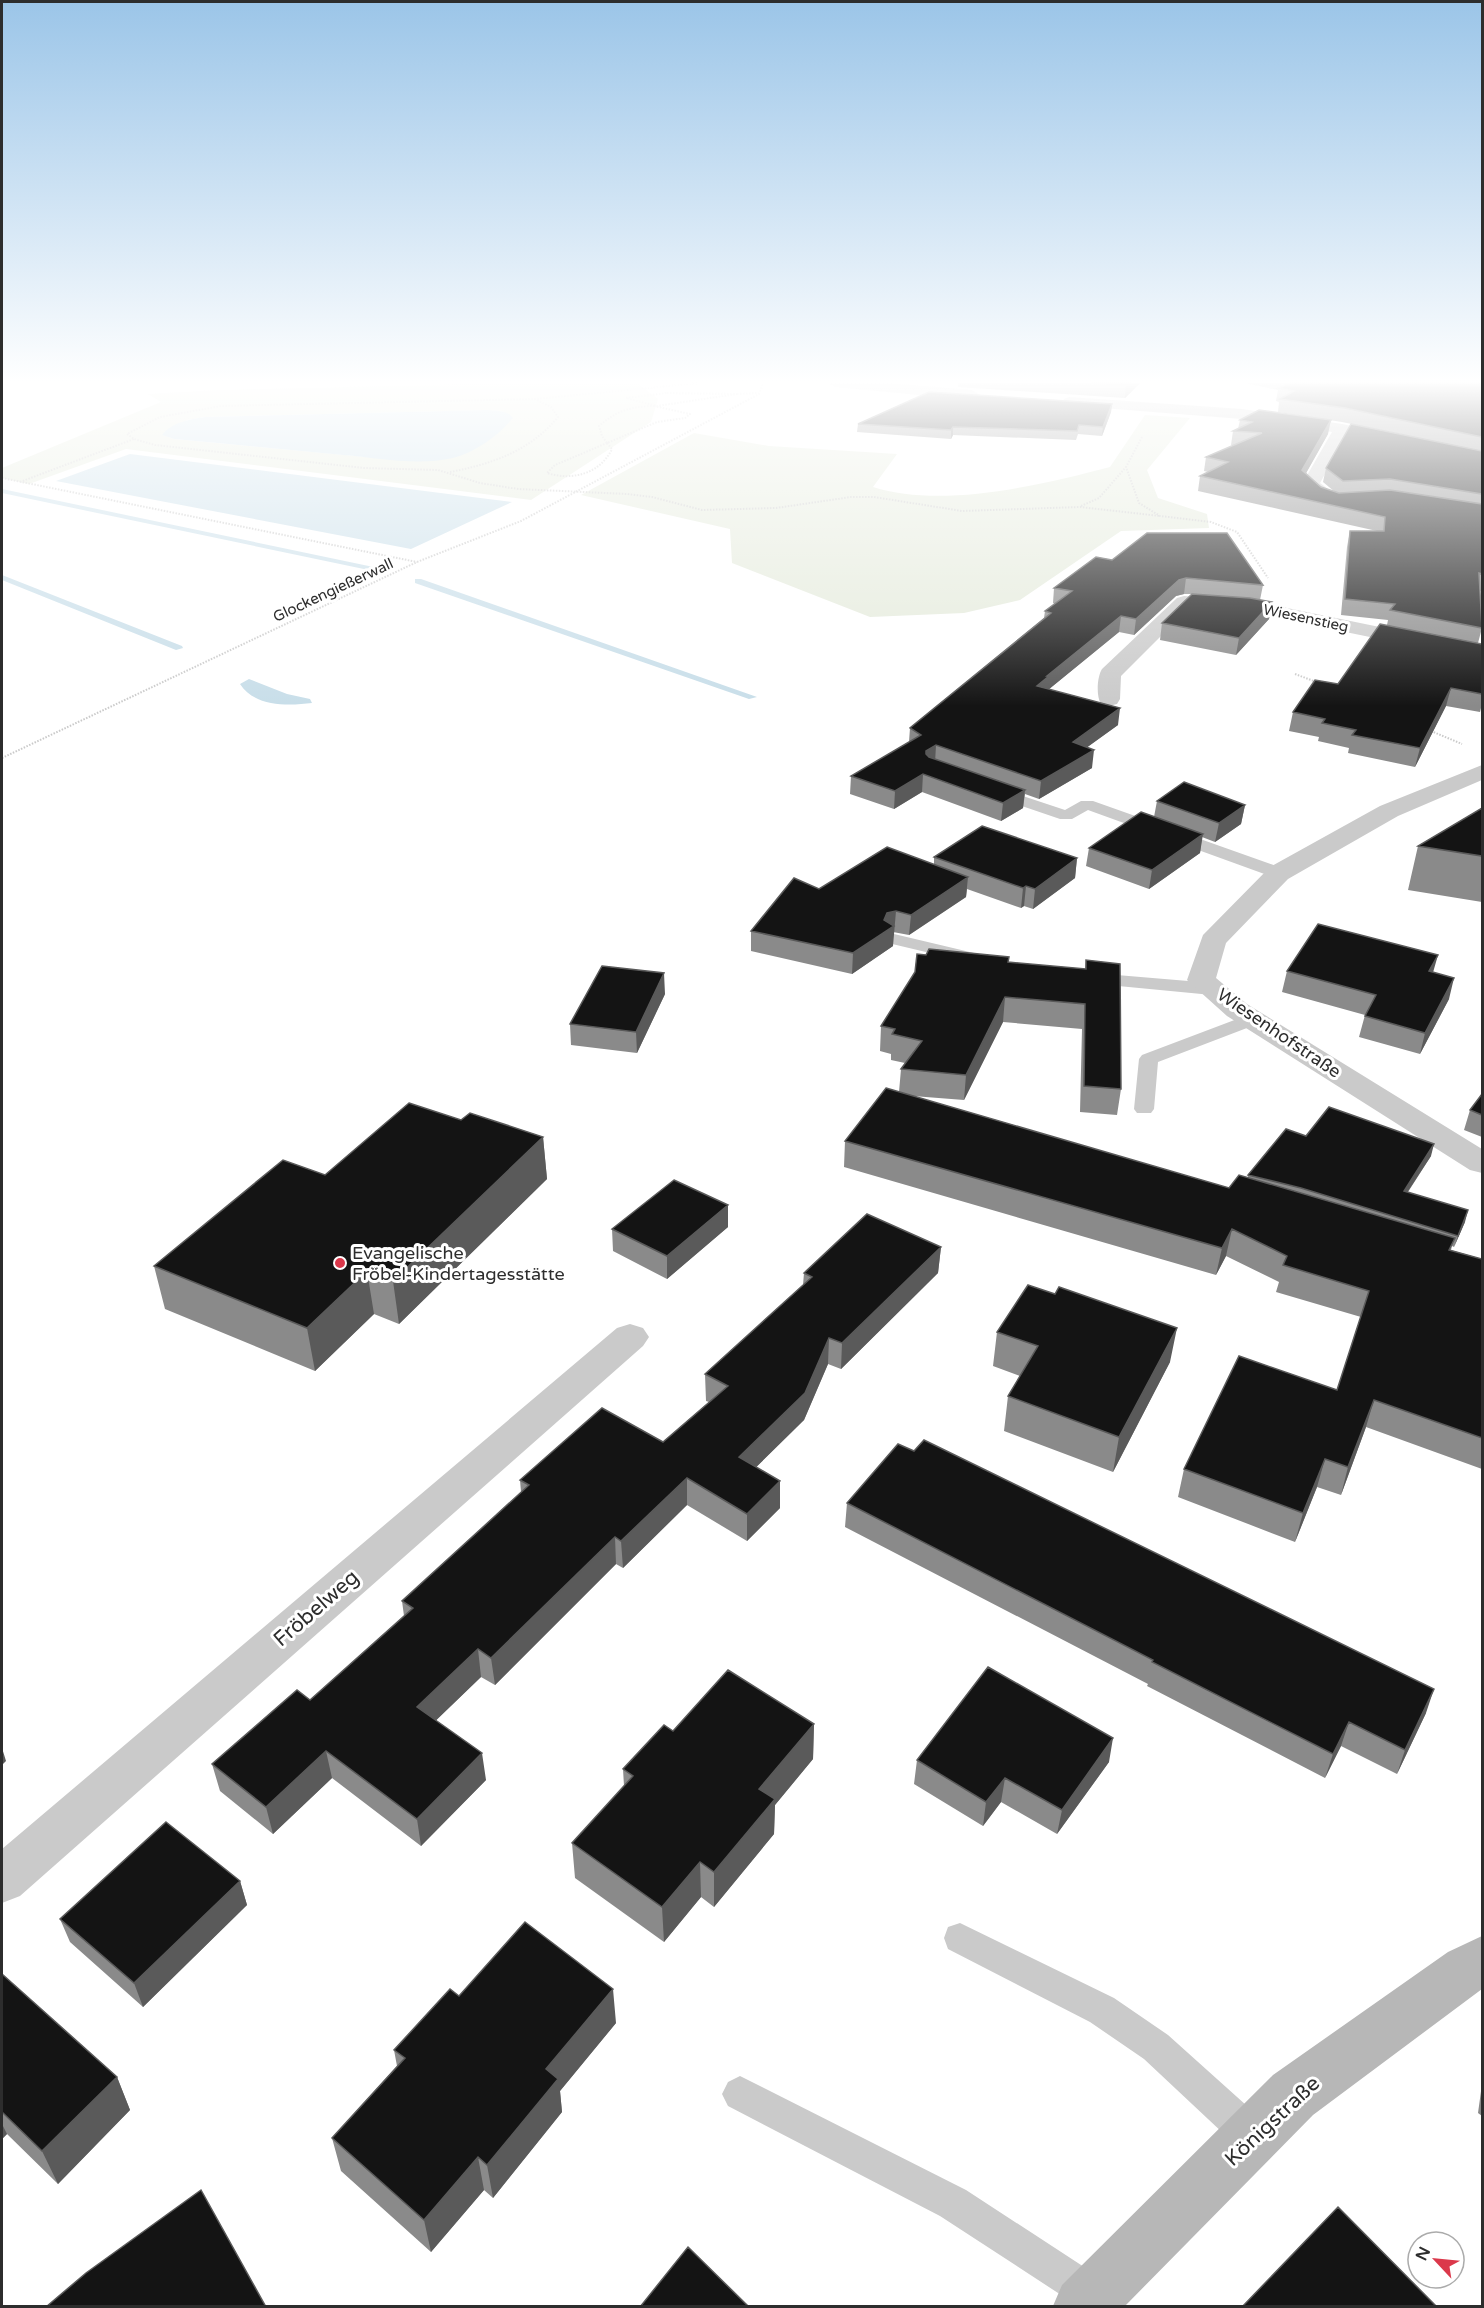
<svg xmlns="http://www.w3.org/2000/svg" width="1484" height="2308" viewBox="0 0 1484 2308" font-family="'Varela Round',sans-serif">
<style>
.green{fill:#e4eadb;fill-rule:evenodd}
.water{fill:#c8dee9}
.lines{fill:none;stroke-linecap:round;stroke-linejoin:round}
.stream{fill:#c8dee9;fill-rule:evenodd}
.path{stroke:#cacaca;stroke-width:2;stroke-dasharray:1.5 1.5;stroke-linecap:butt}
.lane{fill:#cacaca;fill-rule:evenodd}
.street{fill:#cacaca;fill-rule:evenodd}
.secondary{fill:#b7b7b7;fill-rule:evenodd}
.wall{fill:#8a8a8a}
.shaded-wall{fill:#5a5a5a}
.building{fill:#141414;stroke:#5a5a5a;stroke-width:1.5}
.poi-dot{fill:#db384b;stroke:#fff;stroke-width:2}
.labels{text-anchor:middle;stroke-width:6;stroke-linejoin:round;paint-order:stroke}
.far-street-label{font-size:15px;fill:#2d2d2d;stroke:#fff}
.street-label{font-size:18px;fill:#2d2d2d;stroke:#fff}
.poi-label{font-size:18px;fill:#2d2d2d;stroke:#fff;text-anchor:start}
.near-street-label{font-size:21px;fill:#2d2d2d;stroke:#fff}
</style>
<rect width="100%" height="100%" fill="#fff"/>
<path class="green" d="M 507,383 L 637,383 L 658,399 L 651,422 L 531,500 L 126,449 L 29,484 L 2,478 L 2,468 L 161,402 L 148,394 L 219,390 ZM 488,410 L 503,411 L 388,459 L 174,439 L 163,435 L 187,420 L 205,417 Z
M 1145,415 L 1190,418 L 1147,470 L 1158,498 L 1207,514 L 1209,528 L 1121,531 L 1020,600 L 964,613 L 870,617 L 732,563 L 730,529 L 581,495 L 694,433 L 769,446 L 897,454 L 873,487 C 942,509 1041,485 1110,467 Z"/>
<path class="water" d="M 488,410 C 496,411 508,410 513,418 C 498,436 476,452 453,458 C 418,466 378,458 343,455 C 287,450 230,444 174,439 L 162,435 C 172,422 191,419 205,417 Z
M 130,454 L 512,502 L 411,549 L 56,481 Z
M 249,679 L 287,694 L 310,699 L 312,703 C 288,706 255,707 240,684 Z"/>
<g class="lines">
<path class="stream" d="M 2,489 L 383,569 L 387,571 L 383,573 L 2,493 Z
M 2,575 L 182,646 L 183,648 L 176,650 L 2,580 Z
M 415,579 L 421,579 L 757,697 L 749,699 L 415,583 Z"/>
<path class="path" d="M 700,383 L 535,399 L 221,406 L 160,417 L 127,434 L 134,439 L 155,445 L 364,468 L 438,470 L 480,483 L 518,489 L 627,494 L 652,497 L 702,510 L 776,508 L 851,497 L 874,497 L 962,511 L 1080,507 L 1160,516
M 667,393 L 737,394 L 657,406 L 626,398 Z
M 737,394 L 757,393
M 654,406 L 690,414 L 685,418 L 657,422 L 607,443 L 602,436 L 599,426 C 616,411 632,406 654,406 Z
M 1142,437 L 1126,467 L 1139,503 L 1160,516 L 1211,522 L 1237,532 L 1268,578
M 607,443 L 612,449 C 600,474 572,481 547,473 L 555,465 Z
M 450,472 C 492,464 530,451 558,417 L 551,407 L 537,400
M 2,478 L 417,562
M 20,482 L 134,439
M 1081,506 L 1099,498 L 1126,467
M 1295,674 L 1319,683
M 1431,731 L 1462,744
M 2,758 L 417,562 L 521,521 L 759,394 L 763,383"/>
<path class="lane" d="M 999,788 L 1065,810 L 1081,801 L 1093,801 L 1285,869 L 1287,873 L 1285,877 L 1273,877 L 1088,810 L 1072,819 L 1060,819 L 993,796 L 991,793 Z
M 894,934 L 974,953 L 977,957 L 974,961 L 968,962 L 888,943 L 885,939 L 888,935 Z
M 1093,973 L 1212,983 L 1219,985 L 1221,989 L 1219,993 L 1212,995 L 1087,983 L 1084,979 L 1087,975 Z
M 1253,1013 L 1260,1015 L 1262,1019 L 1260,1023 L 1158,1062 L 1154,1109 L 1151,1113 L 1137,1113 L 1134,1109 L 1139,1059 L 1142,1055 Z
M 960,1923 L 1114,1998 L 1168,2035 L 1266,2123 L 1271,2136 L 1266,2149 L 1253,2154 L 1240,2149 L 1144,2059 L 1090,2022 L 948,1949 L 944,1938 L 948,1927 Z
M 740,2076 L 966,2190 L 1104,2280 L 1110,2293 L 1104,2306 L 1078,2306 L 940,2216 L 728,2106 L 722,2094 L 728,2082 Z"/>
<path class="street" d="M 828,383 L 888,383 L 972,390 L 980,395 L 972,400 L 835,387 Z
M 1069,397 L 1242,409 L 1342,424 L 1482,453 L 1482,463 L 1347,435 L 1320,483 L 1344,501 L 1341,505 C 1328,508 1310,494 1302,484 L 1332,432 L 1242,419 L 1064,405 L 1061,402 L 1064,399 Z
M 1184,596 L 1248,600 L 1482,648 L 1482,660 L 1248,612 L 1189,608 L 1121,676 L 1120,699 L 1117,704 L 1109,706 L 1101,704 C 1096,696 1097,677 1102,669 L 1177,598 Z
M 1482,765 L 1482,780 L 1398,816 L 1288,879 L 1226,943 L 1216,978 L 1247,1004 L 1482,1149 L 1482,1173 L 1470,1170 L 1227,1016 L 1187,980 L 1203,935 L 1270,867 L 1380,806 Z
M 630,1324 L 643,1328 L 649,1337 L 643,1346 L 20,1896 L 2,1903 L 2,1849 L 617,1328 Z"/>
<path class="secondary" d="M 1482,1936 L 1482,1989 L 1313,2115 L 1125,2306 L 1053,2306 L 1062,2285 L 1273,2075 L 1448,1952 Z"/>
</g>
<path class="wall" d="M 958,383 L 1140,383 L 1125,398 L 958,387 Z
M 1245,383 L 1482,383 L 1482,592 L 1480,591 L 1482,628 L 1478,643 L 1482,644 L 1482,704 L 1480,712 L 1446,706 L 1415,767 L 1348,753 L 1349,748 L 1318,741 L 1319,737 L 1289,731 L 1293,712 L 1338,684 L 1387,625 L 1388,620 L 1341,615 L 1347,547 L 1350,531 L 1377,531 L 1198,491 L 1200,476 L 1208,472 L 1204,471 L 1206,457 L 1234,445 L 1231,445 L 1233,431 L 1238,429 L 1240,420 L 1328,434 L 1306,473 L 1321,487 L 1335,492 L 1323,482 L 1326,468 L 1401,434 L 1342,422 L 1278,412 L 1279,402 L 1276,401 L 1278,390 Z
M 1112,404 L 1111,412 L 1102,436 L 1078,434 L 1076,440 L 953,435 L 951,439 L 857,432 L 858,424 Z
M 1096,557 L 1263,585 L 1260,600 L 1272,602 L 1269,619 L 1236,655 L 1160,640 L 1162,623 L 1192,594 L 1184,594 L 1176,596 L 1134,635 L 1119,632 L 1049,689 L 1118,725 L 1087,747 L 1092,768 L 1039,799 L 1025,794 L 1023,808 L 1001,821 L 922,792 L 894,809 L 850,794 L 851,776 L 909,742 L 910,728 L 1044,618 L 1045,611 L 1055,604 L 1053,603 L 1054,588 Z
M 1157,801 L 1245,805 L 1241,824 L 1215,842 L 1202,837 L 1200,853 L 1149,889 L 1086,866 L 1089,848 L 1154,817 Z
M 1482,808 L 1482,902 L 1408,890 L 1418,846 Z
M 934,857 L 1077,858 L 1075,878 L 1033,909 L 1024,906 L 1021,908 L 967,889 L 966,897 L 909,935 L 893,932 L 893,946 L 852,974 L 751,951 L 751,931 L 819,889 L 934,864 Z
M 1086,960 L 1121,1089 L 1117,1115 L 1080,1112 L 1082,1029 L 1003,1022 L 964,1100 L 913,1096 L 1229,1188 L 1248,1178 L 1248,1175 L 1306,1136 L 1431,1156 L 1408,1192 L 1465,1222 L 1454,1247 L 1452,1246 L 1451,1250 L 1482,1259 L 1482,1469 L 1366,1427 L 1341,1495 L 1317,1487 L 1295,1542 L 1178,1497 L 1184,1469 L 1337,1390 L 1361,1317 L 1276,1292 L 1279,1282 L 1226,1256 L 1216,1275 L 844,1167 L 845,1141 L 899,1092 L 901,1069 L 905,1063 L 891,1060 L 891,1054 L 880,1051 L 881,1026 L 1008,962 L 1085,969 Z
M 1287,971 L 1433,972 L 1449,999 L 1420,1054 L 1359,1037 L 1365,1015 L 1282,992 Z
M 665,994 L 637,1053 L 571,1045 L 570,1024 Z
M 1482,1094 L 1482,1137 L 1464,1130 L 1470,1110 Z
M 461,1120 L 543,1137 L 547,1179 L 399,1324 L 374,1314 L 315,1371 L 165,1309 L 154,1266 L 325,1175 Z
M 728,1227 L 667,1279 L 613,1251 L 612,1229 Z
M 941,1247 L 938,1273 L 841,1369 L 828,1364 L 804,1420 L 756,1467 L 780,1481 L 780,1508 L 747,1541 L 687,1505 L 623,1568 L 616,1564 L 495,1685 L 481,1677 L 436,1720 L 486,1780 L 421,1846 L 332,1778 L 273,1834 L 220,1791 L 212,1764 L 310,1700 L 404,1616 L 402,1601 L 521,1492 L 520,1480 L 663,1442 L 709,1402 L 706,1401 L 705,1374 L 803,1285 L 804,1273 Z
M 997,1332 L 1170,1362 L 1113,1472 L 1004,1431 L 1008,1396 L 1020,1376 L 993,1366 Z
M 847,1503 L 1426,1713 L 1397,1774 L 1341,1746 L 1325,1778 L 1147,1686 L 1148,1684 L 845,1527 Z
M 814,1724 L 813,1759 L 775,1805 L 774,1834 L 714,1907 L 701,1897 L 664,1942 L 575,1878 L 572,1843 L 624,1786 L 623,1769 L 673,1731 Z
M 917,1760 L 1109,1762 L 1057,1834 L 1001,1802 L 983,1826 L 914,1784 Z
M 240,1881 L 247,1905 L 143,2007 L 70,1942 L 60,1919 Z
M 2,1974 L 117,2077 L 130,2110 L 58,2184 L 7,2134 L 2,2139 Z
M 459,1996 L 616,2023 L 560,2091 L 562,2112 L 493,2198 L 484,2190 L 431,2252 L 341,2171 L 332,2138 L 397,2066 L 394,2050 Z
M 1482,2084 L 1482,2116 L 1478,2113 Z"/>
<path class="shaded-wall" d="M 1129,383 L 1140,383 L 1125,398 L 1126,385 Z
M 1112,404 L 1111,412 L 1102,436 L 1103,427 Z
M 1331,420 L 1328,434 L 1300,484 L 1302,470 Z
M 953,427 L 953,435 L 951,439 L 951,430 Z
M 1186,578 L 1184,594 L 1176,596 L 1134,635 L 1136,619 L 1179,580 Z
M 1272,602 L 1269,619 L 1236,655 L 1239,638 Z
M 1121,616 L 1119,632 L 1048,690 L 1037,686 L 1047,676 Z
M 1451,688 L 1446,706 L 1415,767 L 1420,748 Z
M 1120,708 L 1118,725 L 1071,759 L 1073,742 Z
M 936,745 L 935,763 L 924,772 L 926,751 Z
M 1094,750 L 1092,768 L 1039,799 L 1041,781 Z
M 923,774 L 922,792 L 894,809 L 895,791 Z
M 1025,790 L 1023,808 L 1001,821 L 1003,803 Z
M 1245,805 L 1241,824 L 1215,842 L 1219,823 Z
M 1203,834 L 1200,853 L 1149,889 L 1152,870 Z
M 1077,858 L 1075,878 L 1033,909 L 1035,889 Z
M 968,877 L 966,897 L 909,935 L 911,915 Z
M 1026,886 L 1024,906 L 1021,908 L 1023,888 Z
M 896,911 L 893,946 L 852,974 L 853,953 L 884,920 L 887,913 Z
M 1438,955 L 1432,976 L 1429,971 Z
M 664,973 L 665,994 L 637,1053 L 636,1032 Z
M 1454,978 L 1449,999 L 1420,1054 L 1425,1033 Z
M 1005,997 L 1003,1022 L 964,1100 L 966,1075 Z
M 543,1137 L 547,1179 L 399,1324 L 393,1281 Z
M 1434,1144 L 1431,1156 L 1401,1202 L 1404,1191 Z
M 728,1205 L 728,1227 L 667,1279 L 667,1256 Z
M 1468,1210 L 1465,1222 L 1454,1247 L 1458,1236 Z
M 1232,1229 L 1226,1256 L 1216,1275 L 1222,1248 Z
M 941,1247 L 938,1273 L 841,1369 L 842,1343 Z
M 367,1271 L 374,1314 L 315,1371 L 307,1328 Z
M 1177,1328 L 1170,1362 L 1113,1472 L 1119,1437 Z
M 829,1338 L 828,1364 L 804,1420 L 739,1484 L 739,1457 Z
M 1374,1400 L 1366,1427 L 1341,1495 L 1348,1467 Z
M 1325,1459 L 1317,1487 L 1295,1542 L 1303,1513 Z
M 687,1478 L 687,1505 L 623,1568 L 621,1541 Z
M 780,1481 L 780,1508 L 747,1541 L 747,1514 Z
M 615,1537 L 616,1564 L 495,1685 L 491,1658 Z
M 478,1649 L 481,1677 L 422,1734 L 417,1707 Z
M 1434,1689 L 1426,1713 L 1397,1774 L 1405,1750 Z
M 1349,1722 L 1341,1746 L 1325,1778 L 1333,1754 Z
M 814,1724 L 813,1759 L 775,1805 L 774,1834 L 714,1907 L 714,1872 L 759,1789 Z
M 1113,1738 L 1109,1762 L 1057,1834 L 1062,1810 Z
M 2,1748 L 6,1761 L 2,1765 Z
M 326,1751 L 332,1778 L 273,1834 L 266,1807 Z
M 482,1753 L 486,1780 L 421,1846 L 417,1819 Z
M 1005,1778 L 1001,1802 L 983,1826 L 986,1802 Z
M 700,1862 L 701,1897 L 664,1942 L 662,1907 Z
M 240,1881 L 247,1905 L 143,2007 L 134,1983 Z
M 613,1989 L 616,2023 L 560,2091 L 562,2112 L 493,2198 L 487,2165 L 546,2069 Z
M 117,2077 L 130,2110 L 58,2184 L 42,2151 Z
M 2,2124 L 7,2134 L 2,2139 Z
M 478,2157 L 484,2190 L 431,2252 L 424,2220 Z"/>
<path class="building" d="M 1092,383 L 1129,383 L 1126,385 Z
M 1290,383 L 1482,383 L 1482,437 L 1345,408 L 1280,399 L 1294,391 L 1278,388 Z
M 929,392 L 1112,404 L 1103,427 L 1079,425 L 1077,431 L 953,427 L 951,430 L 858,424 Z
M 1259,410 L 1331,420 L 1302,470 L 1321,487 L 1339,493 L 1390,490 L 1482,504 L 1482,574 L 1479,573 L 1482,628 L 1390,610 L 1395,604 L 1345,599 L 1350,531 L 1384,531 L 1385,517 L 1200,476 L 1228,462 L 1206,457 L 1262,433 L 1233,431 L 1252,422 L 1240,420 Z
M 1351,424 L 1482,451 L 1482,494 L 1390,479 L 1343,481 L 1326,468 Z
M 1147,533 L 1227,533 L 1263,585 L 1186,578 L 1179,580 L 1136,619 L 1121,616 L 1047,676 L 1049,676 L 1037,686 L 1120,708 L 1073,742 L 1094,750 L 1041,781 L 936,745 L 926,751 L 926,754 L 929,757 L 1025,790 L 1003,803 L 923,774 L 895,791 L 851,776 L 921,735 L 910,728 L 1051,613 L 1045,611 L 1072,591 L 1054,588 L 1096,557 L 1112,560 Z
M 1192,594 L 1250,598 L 1272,602 L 1239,638 L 1162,623 Z
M 1380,624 L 1482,644 L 1482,694 L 1451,688 L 1420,748 L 1352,735 L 1356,730 L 1322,723 L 1325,719 L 1293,712 L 1315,680 L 1338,684 Z
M 1184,782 L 1245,805 L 1219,823 L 1157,801 Z
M 1482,808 L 1482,856 L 1418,846 Z
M 1141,812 L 1203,834 L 1152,870 L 1089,848 Z
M 982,826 L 1077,858 L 1035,889 L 1026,886 L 1023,888 L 934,857 Z
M 887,847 L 968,877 L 911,915 L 896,911 L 887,913 L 884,920 L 894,926 L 853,953 L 751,931 L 794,878 L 819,889 Z
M 1318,924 L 1438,955 L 1429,971 L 1454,978 L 1425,1033 L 1365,1016 L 1376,995 L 1287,971 Z
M 929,949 L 1009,957 L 1008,962 L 1086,969 L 1086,960 L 1120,964 L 1121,1089 L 1084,1086 L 1085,1004 L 1005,997 L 966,1075 L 901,1069 L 922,1041 L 892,1034 L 895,1029 L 881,1026 L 915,972 L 917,954 L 926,955 Z
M 602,966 L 664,973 L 636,1032 L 570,1024 Z
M 886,1088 L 1229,1188 L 1239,1175 L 1455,1238 L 1449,1250 L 1482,1259 L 1482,1438 L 1374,1400 L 1348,1467 L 1325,1459 L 1303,1513 L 1184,1469 L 1239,1356 L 1337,1390 L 1369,1291 L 1283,1265 L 1287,1256 L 1232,1229 L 1222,1248 L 845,1141 Z
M 1482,1094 L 1482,1115 L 1470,1110 Z
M 409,1103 L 461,1120 L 470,1113 L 543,1137 L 393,1281 L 367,1271 L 307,1328 L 154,1266 L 283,1160 L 325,1175 Z
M 1329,1107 L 1434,1144 L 1404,1191 L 1468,1210 L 1458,1236 L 1301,1188 L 1248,1175 L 1286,1129 L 1306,1136 Z
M 674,1180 L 728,1205 L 667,1256 L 612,1229 Z
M 867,1214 L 941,1247 L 842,1343 L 829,1338 L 805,1393 L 739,1457 L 780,1481 L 747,1514 L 687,1478 L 621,1541 L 615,1537 L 491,1658 L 478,1649 L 417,1707 L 482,1753 L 417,1819 L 326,1751 L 266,1807 L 212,1764 L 297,1690 L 310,1700 L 413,1608 L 402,1601 L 529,1485 L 520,1480 L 602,1408 L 663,1442 L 728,1386 L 705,1374 L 812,1277 L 804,1273 Z
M 1028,1285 L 1055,1294 L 1059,1287 L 1177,1328 L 1119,1437 L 1008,1396 L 1038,1346 L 997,1332 Z
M 924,1440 L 1434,1689 L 1405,1750 L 1349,1722 L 1333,1754 L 1152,1662 L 1153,1660 L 847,1503 L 898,1444 L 914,1451 Z
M 988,1667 L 1113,1738 L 1062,1810 L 1005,1778 L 986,1802 L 917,1760 Z
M 728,1670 L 814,1724 L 759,1789 L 775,1799 L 714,1872 L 700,1862 L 662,1907 L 572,1843 L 633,1776 L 623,1769 L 664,1725 L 673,1731 Z
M 166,1822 L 240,1881 L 134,1983 L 60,1919 Z
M 525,1922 L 613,1989 L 546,2069 L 558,2079 L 487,2165 L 478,2157 L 424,2220 L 332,2138 L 405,2058 L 394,2050 L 450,1989 L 459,1996 Z
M 2,1974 L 117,2077 L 42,2151 L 2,2112 Z
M 201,2190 L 266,2307 L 46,2307 L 86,2273 Z
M 1338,2207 L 1437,2307 L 1242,2307 Z
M 688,2247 L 749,2307 L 640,2307 Z"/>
<linearGradient id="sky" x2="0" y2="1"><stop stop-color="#9bc5e8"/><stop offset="0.54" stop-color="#fff"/><stop offset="1" stop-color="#fff" stop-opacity="0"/></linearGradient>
<rect width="1484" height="706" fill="url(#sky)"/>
<circle class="poi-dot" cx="340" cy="1263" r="6"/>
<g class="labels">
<g class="far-street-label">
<text transform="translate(333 590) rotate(-25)" y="5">Glockengießerwall</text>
<text transform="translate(1306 618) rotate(12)" y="5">Wiesenstieg</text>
</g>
<g class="street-label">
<text transform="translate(1279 1033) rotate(34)" y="6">Wiesenhofstraße</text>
</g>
<g class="poi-label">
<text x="352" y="1259">Evangelische<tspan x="352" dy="21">Fröbel-Kindertagesstätte</tspan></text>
</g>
<g class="near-street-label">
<text transform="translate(316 1608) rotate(-41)" y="7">Fröbelweg</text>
<text transform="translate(1272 2121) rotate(-43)" y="7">Königstraße</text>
</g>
</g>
<rect width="1484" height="2308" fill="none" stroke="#2d2d2d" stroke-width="6"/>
<g transform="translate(1436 2260) rotate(296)"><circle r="28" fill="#ffffff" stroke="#ababab" stroke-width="1.5"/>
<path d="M0-4.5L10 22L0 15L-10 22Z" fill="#db384b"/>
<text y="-9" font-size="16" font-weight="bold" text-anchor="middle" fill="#2d2d2d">N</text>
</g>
</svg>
